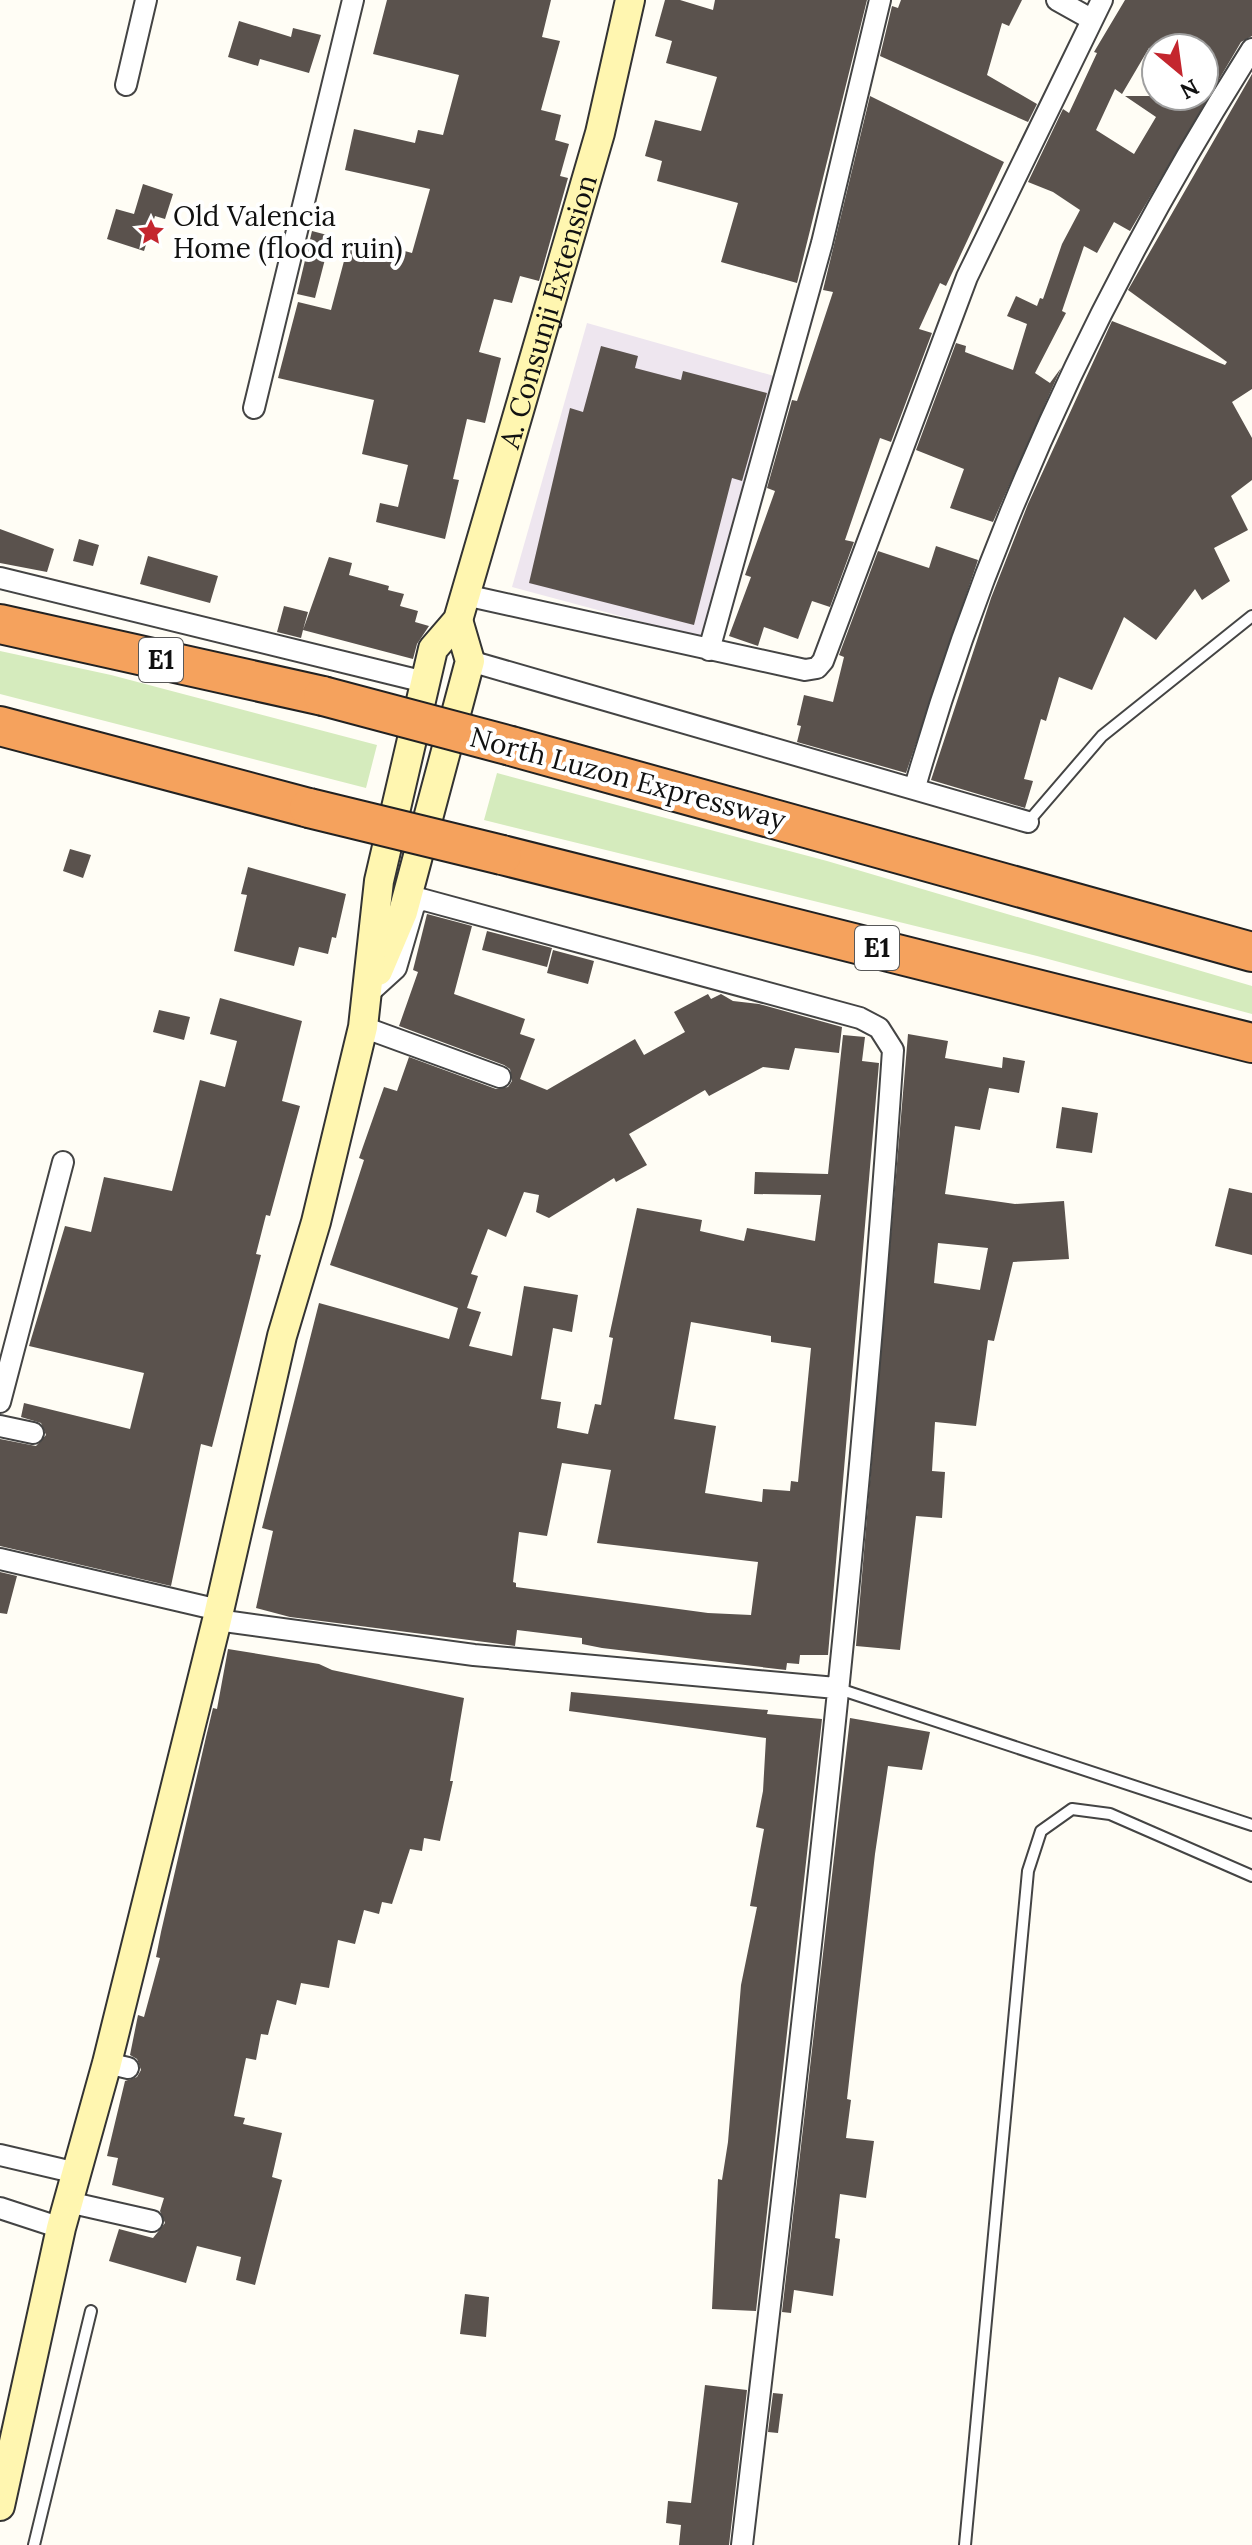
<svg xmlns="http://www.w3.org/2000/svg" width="1252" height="2545" viewBox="0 0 1252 2545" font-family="Lora,serif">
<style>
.industrial{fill:#eee6ef}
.green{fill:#d5ebbd}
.building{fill:#5a524d;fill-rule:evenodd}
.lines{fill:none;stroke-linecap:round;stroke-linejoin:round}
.lane-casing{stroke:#444;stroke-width:14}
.street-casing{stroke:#444;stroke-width:24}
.secondary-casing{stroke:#333;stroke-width:32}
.highway-casing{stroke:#222;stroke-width:42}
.lane{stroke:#fff;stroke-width:10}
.street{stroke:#fff;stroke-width:20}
.secondary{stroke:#fff6b0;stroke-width:28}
.highway{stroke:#f5a25d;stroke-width:38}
.highway-bridge-casing{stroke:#222;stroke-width:42;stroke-linecap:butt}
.highway-bridge{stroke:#f5a25d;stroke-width:38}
.labels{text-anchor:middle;stroke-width:8;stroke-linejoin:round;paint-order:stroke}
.shield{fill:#fff;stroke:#585858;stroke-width:2}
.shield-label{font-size:26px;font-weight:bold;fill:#111}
.poi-label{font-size:28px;fill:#111;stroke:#fff;text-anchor:start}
.street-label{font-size:28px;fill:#111;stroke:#fff}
</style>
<rect width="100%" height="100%" fill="#fffdf5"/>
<path class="industrial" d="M 587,323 L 774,376 L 706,639 L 512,587 Z"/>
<path class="green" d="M 0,651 L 111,675 L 377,745 L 366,788 L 0,694 Z
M 497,773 L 827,861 L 1252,986 L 1252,1014 L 1037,956 L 484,820 Z"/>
<path class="building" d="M 387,0 L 551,0 L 542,37 L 560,41 L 541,110 L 561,115 L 555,140 L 569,144 L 560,176 L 568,178 L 539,281 L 520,276 L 512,303 L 494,299 L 479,352 L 501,358 L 485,423 L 467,419 L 453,479 L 459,480 L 445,539 L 376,522 L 380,503 L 398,507 L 408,465 L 362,454 L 374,400 L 278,378 L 298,302 L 331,310 L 348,246 L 369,251 L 372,242 L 412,253 L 430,189 L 345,170 L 354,129 L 415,143 L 418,130 L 443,135 L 459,75 L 373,54 Z
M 665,0 L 680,0 L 713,10 L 715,0 L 867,0 L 797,283 L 721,262 L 738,203 L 657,181 L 662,161 L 645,156 L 655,120 L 701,131 L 717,77 L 666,63 L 672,41 L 655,36 Z
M 901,0 L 1022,0 L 1009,26 L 1002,23 L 987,75 L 1037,104 L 1028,122 L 880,56 L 892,6 L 898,8 Z
M 1125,0 L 1252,0 L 1252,36 L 1241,42 L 1130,231 L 1114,222 L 1097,253 L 1084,246 L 1062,311 L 1066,313 L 1035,373 L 1050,383 L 1061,368 L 993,522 L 950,508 L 964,469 L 916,450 L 956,343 L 966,346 L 965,352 L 1013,370 L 1027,324 L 1007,316 L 1016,296 L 1037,306 L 1040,298 L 1043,299 L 1062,244 L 1080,210 L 1053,192 L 1028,182 L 1063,109 L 1069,113 L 1097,53 L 1094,52 ZM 1149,48 L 1204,48 L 1204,96 L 1125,96 L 1156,117 L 1134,154 L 1096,130 L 1115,89 L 1122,94 Z
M 239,21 L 291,37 L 293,28 L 321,35 L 309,73 L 260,59 L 258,66 L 228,57 Z
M 1252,74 L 1252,389 L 1232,402 L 1252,438 L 1252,480 L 1231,496 L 1248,530 L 1214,548 L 1230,581 L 1202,600 L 1195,589 L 1156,640 L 1124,617 L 1092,690 L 1059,677 L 1046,721 L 1041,719 L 1024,779 L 1033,781 L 1025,808 L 931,780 L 991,598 L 1028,504 L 1112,321 L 1225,365 L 1227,362 L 1128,290 Z
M 870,96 L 1004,162 L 946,286 L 940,283 L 919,329 L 932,333 L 891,442 L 880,438 L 845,540 L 854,542 L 830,607 L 812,601 L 798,639 L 764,627 L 758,646 L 729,636 L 751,577 L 745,575 L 775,491 L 767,488 L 792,400 L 797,401 L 833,292 L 823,290 Z
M 143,184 L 173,194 L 165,219 L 155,216 L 144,251 L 107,239 L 116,209 L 134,214 Z
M 312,231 L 331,236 L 315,298 L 297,294 Z
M 601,346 L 638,356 L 635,368 L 681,380 L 683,371 L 767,393 L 742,481 L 732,478 L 694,625 L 529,583 L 570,408 L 583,412 Z
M 0,529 L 54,549 L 47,572 L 0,563 Z
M 79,539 L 99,545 L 93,566 L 73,561 Z
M 936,546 L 978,560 L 906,773 L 797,742 L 801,726 L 797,725 L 804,695 L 833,702 L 844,657 L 839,655 L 878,551 L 929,568 Z
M 148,556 L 218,576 L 210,603 L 140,584 Z
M 329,557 L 352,563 L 349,575 L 389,586 L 388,590 L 404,594 L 400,606 L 418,611 L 415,622 L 429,626 L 417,644 L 413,659 L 303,630 L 301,638 L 277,632 L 284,606 L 308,612 L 303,630 Z
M 70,849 L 91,855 L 83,878 L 63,871 Z
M 248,867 L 346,894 L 336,938 L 332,937 L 328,954 L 299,947 L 294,966 L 234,951 L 247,895 L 241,894 Z
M 427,914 L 472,926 L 454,994 L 525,1019 L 520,1034 L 535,1039 L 520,1079 L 547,1090 L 635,1039 L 644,1055 L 685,1032 L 674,1012 L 708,994 L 711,999 L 721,994 L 733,1001 L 759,1004 L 842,1027 L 839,1053 L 795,1048 L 789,1070 L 763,1067 L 709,1096 L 705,1090 L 629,1134 L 647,1165 L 616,1182 L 614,1178 L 549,1218 L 536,1212 L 539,1195 L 524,1192 L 506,1237 L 488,1229 L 471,1274 L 478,1276 L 467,1308 L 481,1312 L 469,1346 L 512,1356 L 524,1286 L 578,1295 L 572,1332 L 553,1328 L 541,1399 L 561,1402 L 557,1428 L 588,1434 L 595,1404 L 601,1405 L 613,1338 L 609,1337 L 637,1208 L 702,1220 L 700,1231 L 744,1241 L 747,1228 L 815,1241 L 821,1195 L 754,1194 L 755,1172 L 828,1174 L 843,1035 L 865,1037 L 862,1061 L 879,1063 L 828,1655 L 800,1655 L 799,1664 L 787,1663 L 786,1670 L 602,1648 L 582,1644 L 582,1638 L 517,1630 L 515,1646 L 290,1617 L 256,1608 L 273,1531 L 262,1528 L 319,1303 L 449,1339 L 458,1308 L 330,1265 L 364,1160 L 359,1158 L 384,1087 L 397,1091 L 409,1057 L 496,1089 L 508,1087 L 512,1081 L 510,1069 L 504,1065 L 399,1026 L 418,972 L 413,970 ZM 691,1322 L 771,1336 L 771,1342 L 811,1348 L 798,1482 L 791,1481 L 790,1491 L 763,1489 L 762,1502 L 705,1493 L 716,1426 L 674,1419 ZM 562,1463 L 611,1470 L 597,1543 L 758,1562 L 751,1615 L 708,1613 L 516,1587 L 516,1583 L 513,1582 L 519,1532 L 547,1536 Z
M 487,931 L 552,948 L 547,967 L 482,950 Z
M 553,950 L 594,961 L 588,984 L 547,973 Z
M 220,998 L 302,1021 L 282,1101 L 300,1106 L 270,1216 L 266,1215 L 256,1254 L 261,1255 L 212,1447 L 201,1444 L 171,1586 L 0,1546 L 0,1439 L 36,1446 L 46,1435 L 41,1423 L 21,1417 L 24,1403 L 130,1429 L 144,1373 L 29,1346 L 65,1226 L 91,1232 L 104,1177 L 172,1191 L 200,1080 L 225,1087 L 237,1041 L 210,1034 Z
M 159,1010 L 190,1017 L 184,1040 L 153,1032 Z
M 908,1034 L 948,1041 L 945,1058 L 1002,1068 L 1003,1057 L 1025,1061 L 1019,1093 L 989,1088 L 980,1130 L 955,1126 L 945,1194 L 1015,1204 L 1064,1201 L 1069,1259 L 1013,1262 L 994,1341 L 988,1340 L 976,1426 L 935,1422 L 932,1471 L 945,1472 L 942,1518 L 916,1516 L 900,1650 L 856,1646 ZM 938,1243 L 988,1248 L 980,1290 L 934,1283 Z
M 1062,1107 L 1098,1113 L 1092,1153 L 1056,1148 Z
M 1229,1188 L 1252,1193 L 1252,1255 L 1215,1246 Z
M 0,1572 L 17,1576 L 7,1614 L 0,1613 Z
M 228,1649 L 319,1664 L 332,1670 L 464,1698 L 450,1781 L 453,1781 L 440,1841 L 424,1838 L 422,1851 L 410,1849 L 392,1904 L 382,1902 L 379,1914 L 364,1910 L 355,1944 L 338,1940 L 329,1988 L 301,1983 L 296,2005 L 277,2000 L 268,2035 L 261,2034 L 256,2060 L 246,2058 L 234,2116 L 245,2118 L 243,2124 L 282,2133 L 272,2177 L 282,2180 L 255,2285 L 236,2280 L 241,2257 L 197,2246 L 186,2283 L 109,2261 L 119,2229 L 153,2238 L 165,2223 L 160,2211 L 164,2198 L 112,2185 L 118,2158 L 107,2156 L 125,2081 L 137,2077 L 141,2070 L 137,2059 L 130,2055 L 138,2015 L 144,2017 L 160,1958 L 156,1957 L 161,1932 L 206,1737 L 213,1708 L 217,1709 Z
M 571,1692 L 768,1710 L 767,1714 L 822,1719 L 756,2311 L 712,2309 L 718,2179 L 722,2180 L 728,2142 L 741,1985 L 757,1907 L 750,1906 L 764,1829 L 756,1827 L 763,1791 L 766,1738 L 569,1711 Z
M 850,1718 L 930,1732 L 922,1770 L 888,1766 L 875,1854 L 847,2099 L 851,2100 L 846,2138 L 874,2141 L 866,2198 L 840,2194 L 835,2238 L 840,2239 L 833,2296 L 794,2290 L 791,2313 L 782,2312 Z
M 465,2294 L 489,2297 L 486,2337 L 460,2334 Z
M 705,2385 L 747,2390 L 729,2545 L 679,2545 L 681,2525 L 666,2523 L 668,2501 L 691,2503 Z
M 773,2393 L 783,2394 L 778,2433 L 768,2432 Z"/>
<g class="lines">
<g class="lane-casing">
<path id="lane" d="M 1028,822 L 1102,736 L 1252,616
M 836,1688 L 1252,1825
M 34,2545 L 91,2311
M 965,2545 L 1028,1871 L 1041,1831 L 1072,1809 L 1110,1814 L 1252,1876"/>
</g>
<g class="street-casing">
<path id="street" d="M 1057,0 L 1091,19
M 126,85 L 146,0
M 254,408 L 353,0
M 0,578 L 425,682
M 465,595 L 805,670 L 817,668 L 823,661 L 967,277 L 1102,0
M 709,650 L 822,243 L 880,0
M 470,661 L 1028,822
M 915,787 C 990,525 1106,279 1252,49
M 374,988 L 396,968 L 414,906 L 421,899 L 860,1018 L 879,1028 L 893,1050 C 860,1550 800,2048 742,2545
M 363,1027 L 500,1077
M 0,1402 L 63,1162
M 0,1426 L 33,1433
M 0,1559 L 219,1610
M 217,1620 L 474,1655 L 836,1688
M 107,2063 L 128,2068
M 0,2155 L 77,2173
M 68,2202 L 152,2221
M 0,2208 L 61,2228"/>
</g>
<g class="secondary-casing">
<g id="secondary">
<path d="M 378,971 L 403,912 L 470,661 L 458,620"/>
<path id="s1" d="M 0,2506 L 61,2228 L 107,2063 L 217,1620 L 282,1336 L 316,1222 L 363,1027 L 379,881 L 433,649 L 458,620 L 600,133 L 630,0"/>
</g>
</g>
<g class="highway-casing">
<path id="highway" d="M 0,624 L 323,696
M 0,726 L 309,808
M 511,746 L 1252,952
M 502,855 L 1252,1043"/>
</g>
<use href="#lane" class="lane"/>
<use href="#street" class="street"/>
<use href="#secondary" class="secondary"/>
<use href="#highway" class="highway"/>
<g class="highway-bridge-casing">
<path id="highway-bridge" d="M 323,696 L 511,746
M 309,808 L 502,855"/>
</g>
<use href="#highway-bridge" class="highway-bridge"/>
</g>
<defs>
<g id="sight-bare" transform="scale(2.16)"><path d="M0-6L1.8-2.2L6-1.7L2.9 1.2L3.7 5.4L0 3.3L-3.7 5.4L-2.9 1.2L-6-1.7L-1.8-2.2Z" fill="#c4262e" stroke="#fff" stroke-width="2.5" paint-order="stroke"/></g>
</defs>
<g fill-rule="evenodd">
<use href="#sight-bare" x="151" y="232"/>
</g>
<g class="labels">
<g class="shield">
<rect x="139" y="638" width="44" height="44" rx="6"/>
<rect x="855" y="926" width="44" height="44" rx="6"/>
</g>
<g class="shield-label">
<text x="161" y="669">E1</text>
<text x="877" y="957">E1</text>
</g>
<g class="poi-label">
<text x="173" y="226">Old Valencia<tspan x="173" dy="32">Home (flood ruin)</tspan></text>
</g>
<g class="street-label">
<text dy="10" stroke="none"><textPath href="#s1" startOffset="2268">A. Consunji Extension</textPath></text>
<text transform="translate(628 778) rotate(15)" y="10">North Luzon Expressway</text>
</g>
</g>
<g transform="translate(1180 72) rotate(151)"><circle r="38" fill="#ffffff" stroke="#a0a0a0" stroke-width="2"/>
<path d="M0-6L14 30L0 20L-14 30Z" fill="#c4262e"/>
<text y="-12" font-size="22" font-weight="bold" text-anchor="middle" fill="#111111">N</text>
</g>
</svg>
